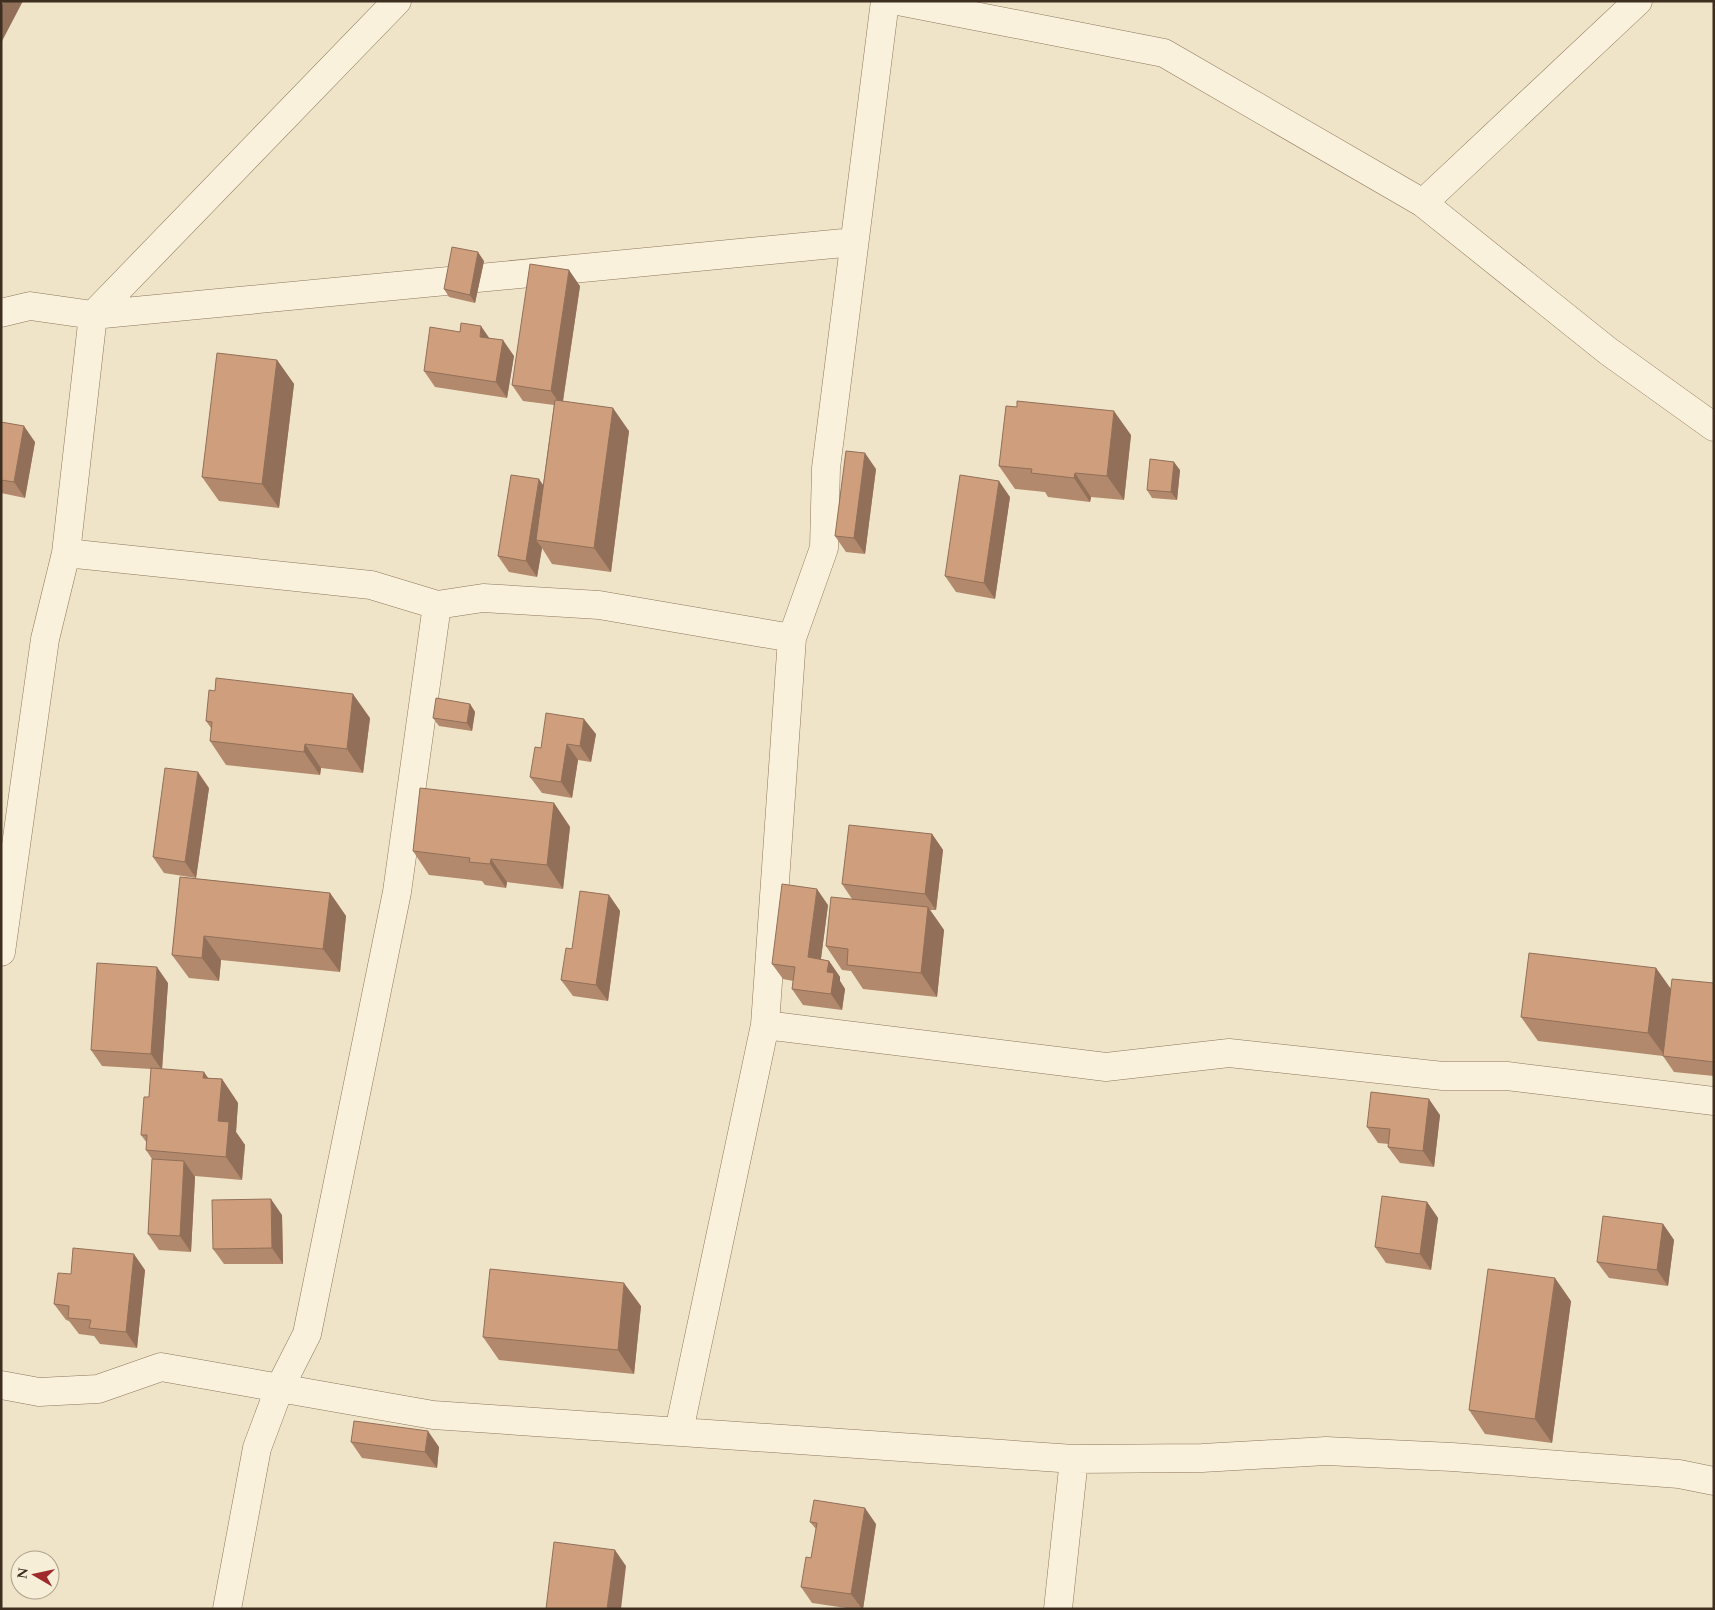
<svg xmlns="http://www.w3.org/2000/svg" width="1715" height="1610" viewBox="0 0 1715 1610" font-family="Spectral,serif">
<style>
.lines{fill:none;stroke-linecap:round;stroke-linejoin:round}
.minor-casing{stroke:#8d765c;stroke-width:29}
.minor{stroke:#faf1dc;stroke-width:28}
.wall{fill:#b2896c}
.shaded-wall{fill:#916f58}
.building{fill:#cf9f7d;stroke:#916f58}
</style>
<rect width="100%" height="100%" fill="#f0e4c8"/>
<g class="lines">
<g class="minor-casing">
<path id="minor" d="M 898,1 L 1164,53 L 1423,203 L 1608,351 L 1714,427
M 1423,203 L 1638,1
M 1,313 L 30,306 L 93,315 L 854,242
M 66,553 L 93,315 L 397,1
M 1,952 L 45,639 L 66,553 L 371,585 L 437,605 L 483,598 L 599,605 L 792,638
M 765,1025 L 1106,1067 L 1229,1053 L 1443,1076 L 1507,1076 L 1714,1101
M 1,1385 L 39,1392 L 98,1389 L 161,1367 L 433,1415 L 1074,1459 L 1202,1458 L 1326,1451 L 1452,1457 L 1679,1474 L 1714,1481
M 679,1431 L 765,1025 L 792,638 L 824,548 L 826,468 L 885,1
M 227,1609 L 257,1448 L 279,1389 L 307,1334 L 397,892 L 437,605
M 1058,1609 L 1074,1459"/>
</g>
<use href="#minor" class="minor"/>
</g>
<path class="wall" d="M 484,261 L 475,303 L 449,297 L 444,289 Z
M 580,286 L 563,401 L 629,431 L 611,572 L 552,564 L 542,548 L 537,577 L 509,572 L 498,556 L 543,485 L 554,405 L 523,401 L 512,385 Z
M 490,338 L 514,356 L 507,398 L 435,387 L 424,371 Z
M 277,360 L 294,384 L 279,508 L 219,501 L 202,477 Z
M 1,422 L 35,442 L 25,498 L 1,493 Z
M 1131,435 L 1124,500 L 1091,497 L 1090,502 L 1048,497 L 1045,492 L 1015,489 L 999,466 Z
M 876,469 L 865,554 L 846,552 L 835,536 Z
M 1180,470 L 1177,500 L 1152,498 L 1147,490 Z
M 1010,497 L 995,599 L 956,592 L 945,576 Z
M 470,704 L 475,712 L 472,731 L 439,726 L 433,718 Z
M 370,718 L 363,773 L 321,768 L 320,775 L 226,765 L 210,741 L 211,728 L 206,721 Z
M 596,734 L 591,762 L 578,760 L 572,798 L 542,793 L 530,777 L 541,748 Z
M 209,788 L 196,878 L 164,873 L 153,857 Z
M 554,803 L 570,827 L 563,889 L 507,882 L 506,888 L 485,885 L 482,881 L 429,875 L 413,851 Z
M 932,834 L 943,850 L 936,910 L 930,910 L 944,930 L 937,997 L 863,989 L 851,971 L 842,970 L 826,946 L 852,899 L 842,884 Z
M 180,877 L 330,893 L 346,916 L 340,972 L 221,960 L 219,981 L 189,978 L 172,955 Z
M 609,895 L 620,911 L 608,1001 L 573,996 L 561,980 Z
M 828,905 L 821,959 L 829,961 L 840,977 L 840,981 L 845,989 L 842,1010 L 803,1005 L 792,989 L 793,981 L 783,979 L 772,964 Z
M 1656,968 L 1671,989 L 1714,983 L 1714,1076 L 1674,1072 L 1663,1056 L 1538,1041 L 1521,1017 Z
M 168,983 L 162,1069 L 209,1078 L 222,1079 L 238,1103 L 236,1132 L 245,1145 L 242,1180 L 195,1176 L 195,1177 L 191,1252 L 159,1250 L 148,1234 L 152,1159 L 146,1150 L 147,1143 L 141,1135 L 149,1097 L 151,1069 L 102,1066 L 91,1050 Z
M 1440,1115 L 1434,1167 L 1400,1163 L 1388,1147 L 1389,1144 L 1378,1143 L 1367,1127 Z
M 1427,1202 L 1438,1218 L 1431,1270 L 1386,1263 L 1375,1247 Z
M 282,1215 L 283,1264 L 224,1264 L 213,1249 Z
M 1663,1224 L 1674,1240 L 1668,1286 L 1609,1278 L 1597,1262 Z
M 145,1270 L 137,1348 L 100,1344 L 94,1336 L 79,1334 L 69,1321 L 66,1320 L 54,1304 L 71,1274 Z
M 1571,1301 L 1552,1443 L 1485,1434 L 1469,1410 Z
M 641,1306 L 634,1374 L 499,1360 L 483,1337 Z
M 351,1442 L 439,1447 L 437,1468 L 362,1458 Z
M 810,1522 L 876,1524 L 863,1609 L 853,1609 L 812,1603 L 801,1587 L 811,1558 L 816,1529 Z"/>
<path class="shaded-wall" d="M 4,1 L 23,1 L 1,43 L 1,6 Z
M 478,252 L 484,261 L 475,303 L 470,295 Z
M 569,270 L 580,286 L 562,407 L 551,391 Z
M 481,326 L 492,342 L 480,337 Z
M 503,340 L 514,356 L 507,398 L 496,382 Z
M 277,360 L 294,384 L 279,508 L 262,484 Z
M 613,408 L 629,431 L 611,572 L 594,548 Z
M 1114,411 L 1131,435 L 1124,500 L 1107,476 Z
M 24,426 L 35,442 L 25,498 L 14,482 Z
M 865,453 L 876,469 L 865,554 L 854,538 Z
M 1174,462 L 1180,470 L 1177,500 L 1171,492 Z
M 1075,473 L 1091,497 L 1090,502 L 1074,478 Z
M 539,479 L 550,495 L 536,540 L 542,548 L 537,577 L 526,561 Z
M 999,481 L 1010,497 L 995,599 L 984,583 Z
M 353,694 L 370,718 L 363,773 L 347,749 Z
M 470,704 L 475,712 L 472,731 L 467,723 Z
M 584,719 L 596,734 L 591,762 L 580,746 Z
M 305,744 L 321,768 L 320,775 L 304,752 Z
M 567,744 L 578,760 L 572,798 L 561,782 Z
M 198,772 L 209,788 L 196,878 L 185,862 Z
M 554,803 L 570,827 L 563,889 L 547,865 Z
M 932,834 L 943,850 L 936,910 L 925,894 Z
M 491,859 L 507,882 L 506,888 L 490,864 Z
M 817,889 L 828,905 L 819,973 L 808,957 Z
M 330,893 L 346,916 L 340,972 L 323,949 Z
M 609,895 L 620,911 L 608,1001 L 596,985 Z
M 928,907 L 944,930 L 937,997 L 921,973 Z
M 204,936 L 221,960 L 219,981 L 202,958 Z
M 829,961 L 840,977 L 840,981 L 845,989 L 842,1010 L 831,994 L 827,972 Z
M 157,967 L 168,983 L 162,1070 L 151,1054 Z
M 1656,968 L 1672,991 L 1665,1056 L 1648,1033 Z
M 204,1072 L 220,1095 L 222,1079 L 238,1103 L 236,1132 L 245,1145 L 242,1180 L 226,1157 L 218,1121 L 203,1078 Z
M 1429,1099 L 1440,1115 L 1434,1167 L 1423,1151 Z
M 184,1161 L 195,1177 L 191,1252 L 180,1236 Z
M 271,1199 L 282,1215 L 283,1264 L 272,1248 Z
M 1427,1202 L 1438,1218 L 1431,1270 L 1420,1254 Z
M 1663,1224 L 1674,1240 L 1668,1286 L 1657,1270 Z
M 134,1254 L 145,1270 L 137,1348 L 126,1332 Z
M 1555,1278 L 1571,1301 L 1552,1443 L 1535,1419 Z
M 624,1283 L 641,1306 L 634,1374 L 618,1350 Z
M 428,1431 L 439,1447 L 437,1468 L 425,1452 Z
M 865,1508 L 876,1524 L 863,1609 L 862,1609 L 851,1594 Z
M 615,1550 L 626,1566 L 621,1609 L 607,1609 Z"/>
<path class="building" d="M 452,247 L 478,252 L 470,295 L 444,289 Z
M 530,264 L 569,270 L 551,391 L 512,385 Z
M 461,323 L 481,326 L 480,337 L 503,340 L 496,382 L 424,371 L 430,327 L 460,332 Z
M 217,353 L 277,360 L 262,484 L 202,477 Z
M 555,400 L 613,408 L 594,548 L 536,540 Z
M 1017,401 L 1114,411 L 1107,476 L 1075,473 L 1074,478 L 1031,473 L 1032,469 L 999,466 L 1006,406 L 1017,407 Z
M 1,422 L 24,426 L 14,482 L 1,480 Z
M 846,451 L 865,453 L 854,538 L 835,536 Z
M 1150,459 L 1174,462 L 1171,492 L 1147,490 Z
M 511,475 L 539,479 L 526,561 L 498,556 Z
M 960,475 L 999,481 L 984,583 L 945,576 Z
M 216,678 L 353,694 L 347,749 L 305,744 L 304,752 L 210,741 L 212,722 L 206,721 L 209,690 L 215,691 Z
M 436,698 L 470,704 L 467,723 L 433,718 Z
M 546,713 L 584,719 L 580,746 L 567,744 L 561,782 L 530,777 L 535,747 L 541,748 Z
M 165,768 L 198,772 L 185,862 L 153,857 Z
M 420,788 L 554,803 L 547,865 L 491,859 L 490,864 L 469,862 L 470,858 L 413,851 Z
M 849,825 L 932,834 L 925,894 L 842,884 Z
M 180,877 L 330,893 L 323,949 L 204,936 L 202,958 L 172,955 Z
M 782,884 L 817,889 L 808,957 L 829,961 L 827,972 L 834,973 L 831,994 L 792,989 L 795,967 L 772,964 Z
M 580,891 L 609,895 L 596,985 L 561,980 L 566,948 L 572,949 Z
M 831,897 L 928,907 L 921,973 L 847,965 L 848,949 L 826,946 Z
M 1529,953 L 1656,968 L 1648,1033 L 1521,1017 Z
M 97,963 L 157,967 L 151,1054 L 91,1050 Z
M 1672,979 L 1714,983 L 1714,1062 L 1663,1056 Z
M 151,1068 L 204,1072 L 203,1078 L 222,1079 L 218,1121 L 229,1122 L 226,1157 L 146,1150 L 147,1135 L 141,1135 L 144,1097 L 149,1097 Z
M 1371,1092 L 1429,1099 L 1423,1151 L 1388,1147 L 1390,1129 L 1367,1127 Z
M 152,1159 L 184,1161 L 180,1236 L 148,1234 Z
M 1382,1196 L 1427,1202 L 1420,1254 L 1375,1247 Z
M 271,1199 L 272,1248 L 213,1249 L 212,1200 Z
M 1603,1216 L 1663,1224 L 1657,1270 L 1597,1262 Z
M 73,1248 L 134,1254 L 126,1332 L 89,1328 L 91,1320 L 68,1318 L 69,1306 L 54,1304 L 58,1273 L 71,1274 Z
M 490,1269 L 624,1283 L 618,1350 L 483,1337 Z
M 1488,1269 L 1555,1278 L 1535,1419 L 1469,1410 Z
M 354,1421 L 428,1431 L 425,1452 L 351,1442 Z
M 814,1500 L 865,1508 L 851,1594 L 801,1587 L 806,1557 L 811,1558 L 817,1523 L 810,1522 Z
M 554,1542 L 615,1550 L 607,1609 L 546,1609 Z"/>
<rect width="1715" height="1610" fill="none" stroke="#3d2e20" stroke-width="5"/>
<g transform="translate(35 1575) rotate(279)"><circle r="24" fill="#f7eed8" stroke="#ada18e"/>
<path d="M0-4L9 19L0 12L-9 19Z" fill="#9e2a2b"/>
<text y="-8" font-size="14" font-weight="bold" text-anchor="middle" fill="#3d2e20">N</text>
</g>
</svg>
